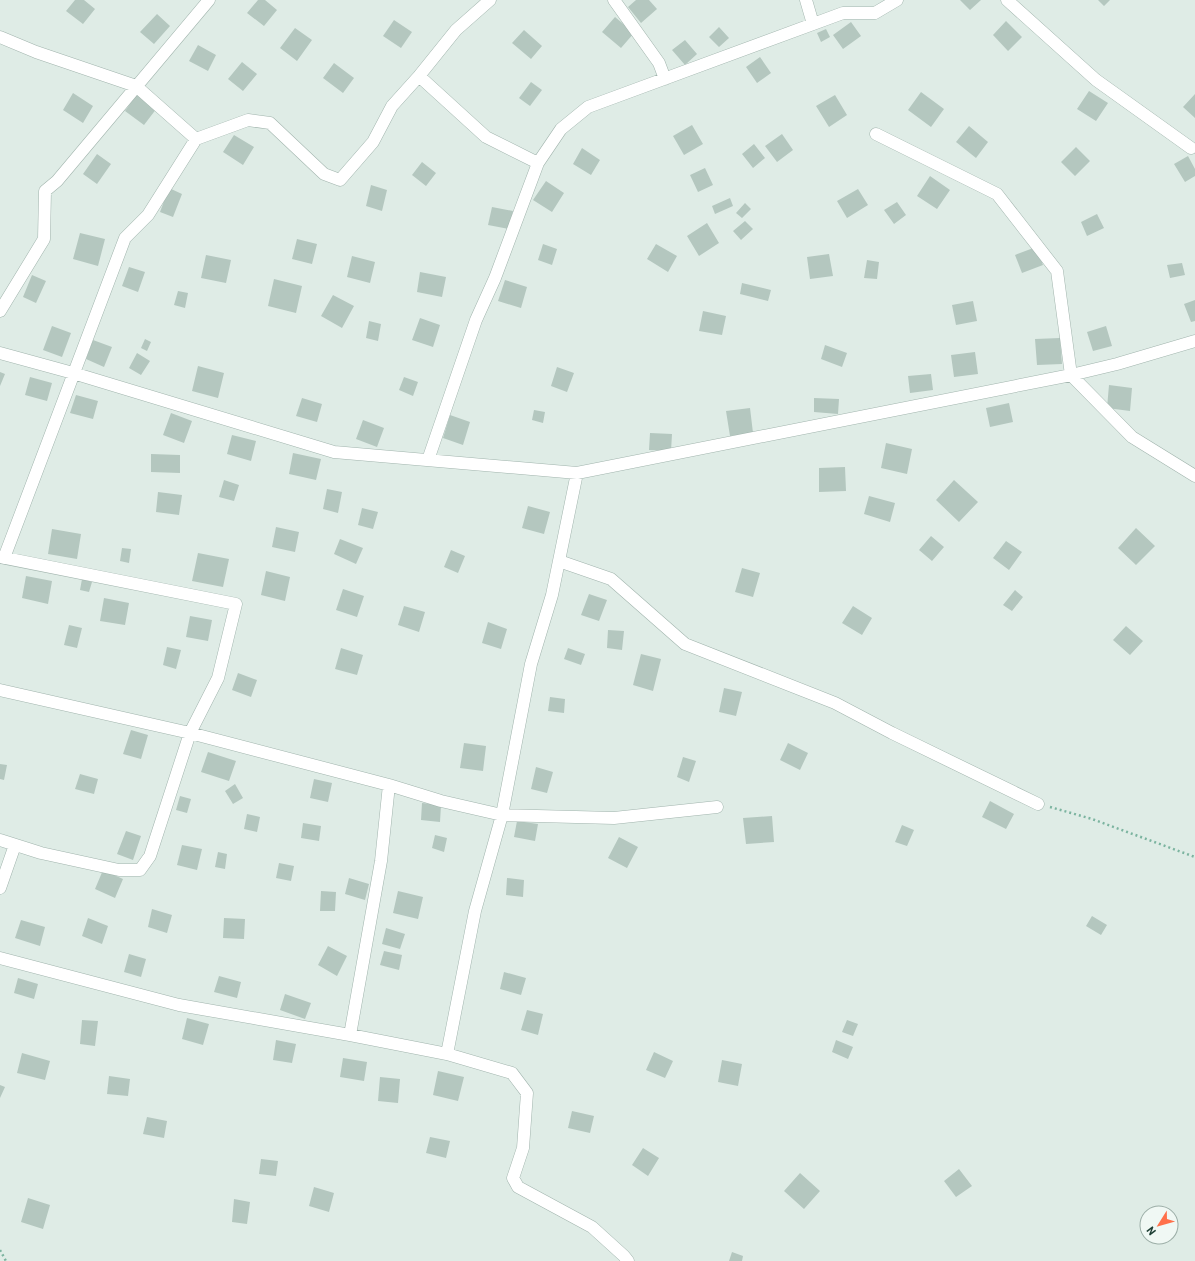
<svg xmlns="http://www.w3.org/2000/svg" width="1195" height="1261" viewBox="0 0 1195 1261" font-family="Barlow,sans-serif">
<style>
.building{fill:#b4c7bf}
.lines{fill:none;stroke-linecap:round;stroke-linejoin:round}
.street-casing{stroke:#a1b4ad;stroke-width:13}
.path{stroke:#7cb4a0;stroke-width:2.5;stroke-dasharray:2 3;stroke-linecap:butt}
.street{stroke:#fff;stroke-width:12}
</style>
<rect width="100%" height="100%" fill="#dfece6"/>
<path class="building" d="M 75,0 L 84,0 L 95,9 L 83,24 L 66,11 Z
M 258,0 L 265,0 L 277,10 L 264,26 L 247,13 Z
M 636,0 L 649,0 L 657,9 L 641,23 L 628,7 Z
M 960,0 L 981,0 L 970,10 Z
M 1098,0 L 1110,0 L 1104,6 Z
M 157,14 L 170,26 L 154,44 L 140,32 Z
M 615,17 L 634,33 L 621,48 L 602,32 Z
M 394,20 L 412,32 L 401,48 L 383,36 Z
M 1006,21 L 1022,37 L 1008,51 L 993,35 Z
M 851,22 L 861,36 L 843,49 L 833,35 Z
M 719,27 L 729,38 L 719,47 L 709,37 Z
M 295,28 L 312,40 L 297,61 L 280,48 Z
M 826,29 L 830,37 L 821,42 L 817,33 Z
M 524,30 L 542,46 L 531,59 L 512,43 Z
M 685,40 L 697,54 L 685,65 L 672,50 Z
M 198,45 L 216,55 L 208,71 L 189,61 Z
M 760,57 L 771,73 L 757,83 L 746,67 Z
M 242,62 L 257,74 L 243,91 L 228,79 Z
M 334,63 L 354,78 L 343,93 L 323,78 Z
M 531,82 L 542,90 L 530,106 L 519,98 Z
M 1089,91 L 1108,103 L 1096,121 L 1077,109 Z
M 921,92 L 944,109 L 931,127 L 908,110 Z
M 73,93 L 93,106 L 83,123 L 63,110 Z
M 138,93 L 157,108 L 144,125 L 125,111 Z
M 1195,94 L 1195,118 L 1183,107 Z
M 835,95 L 847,115 L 829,127 L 816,106 Z
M 692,125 L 703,144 L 684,155 L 673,136 Z
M 969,126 L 988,142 L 976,158 L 956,142 Z
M 782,134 L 793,150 L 777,162 L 765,146 Z
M 234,135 L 254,147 L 243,165 L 223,152 Z
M 754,144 L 765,158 L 753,168 L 742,154 Z
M 1076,147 L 1090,161 L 1075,176 L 1061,162 Z
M 582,148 L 600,160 L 591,175 L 573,164 Z
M 97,154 L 111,164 L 97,184 L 83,174 Z
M 1188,156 L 1195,169 L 1195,176 L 1185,182 L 1174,164 Z
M 422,162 L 436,173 L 426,186 L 412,175 Z
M 705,168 L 713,185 L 698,192 L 690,175 Z
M 930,176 L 950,190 L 937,209 L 917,196 Z
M 546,181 L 564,193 L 552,212 L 533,200 Z
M 371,185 L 387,190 L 382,211 L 366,206 Z
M 169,188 L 182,194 L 173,217 L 160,212 Z
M 858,189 L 868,205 L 847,218 L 837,201 Z
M 730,198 L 733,206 L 715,214 L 712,206 Z
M 897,202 L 906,215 L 894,224 L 884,210 Z
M 745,203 L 751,209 L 742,218 L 736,213 Z
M 492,207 L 513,211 L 509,229 L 488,225 Z
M 1097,214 L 1104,228 L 1087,236 L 1081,222 Z
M 745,221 L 753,229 L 741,240 L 733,231 Z
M 707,223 L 719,243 L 699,256 L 687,236 Z
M 80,233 L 105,239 L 98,266 L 73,259 Z
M 297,239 L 317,244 L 312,264 L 292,259 Z
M 543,244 L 557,249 L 552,265 L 538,260 Z
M 656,244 L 677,256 L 668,272 L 647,259 Z
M 1036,247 L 1043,265 L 1022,273 L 1015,255 Z
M 829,254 L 833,276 L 810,279 L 807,257 Z
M 206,255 L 231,260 L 226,283 L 201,278 Z
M 352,256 L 375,262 L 370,283 L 347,277 Z
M 867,260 L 879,262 L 877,279 L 864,278 Z
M 1182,263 L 1185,275 L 1170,278 L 1167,265 Z
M 129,267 L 145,272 L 138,292 L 122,286 Z
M 420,272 L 446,277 L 442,297 L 417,292 Z
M 32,275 L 46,281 L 36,303 L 23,297 Z
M 274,279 L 302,286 L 296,313 L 268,306 Z
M 505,280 L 527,287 L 521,308 L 498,301 Z
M 742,283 L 771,290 L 768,301 L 740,294 Z
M 178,291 L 188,293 L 185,308 L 174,305 Z
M 333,295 L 354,306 L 342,328 L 321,316 Z
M 1195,300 L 1195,321 L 1191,322 L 1184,304 Z
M 973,301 L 977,321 L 956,325 L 952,305 Z
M 703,311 L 726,316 L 722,335 L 699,331 Z
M 420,318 L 440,325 L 433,347 L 412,340 Z
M 369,321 L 381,324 L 378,341 L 366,338 Z
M 52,326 L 71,333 L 62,357 L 43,350 Z
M 1106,326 L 1112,346 L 1093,351 L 1087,332 Z
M 1060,338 L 1062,364 L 1037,365 L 1035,339 Z
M 145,339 L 151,342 L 147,351 L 141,348 Z
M 93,340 L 112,347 L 104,367 L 86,359 Z
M 825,345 L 847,353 L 842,367 L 821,359 Z
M 975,352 L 978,374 L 954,377 L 951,355 Z
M 137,353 L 150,361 L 141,375 L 129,368 Z
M 198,366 L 224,373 L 218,398 L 192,391 Z
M 557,367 L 574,373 L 567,392 L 551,386 Z
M 0,372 L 5,374 L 0,386 Z
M 931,374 L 933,390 L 910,393 L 908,376 Z
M 30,377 L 52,383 L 47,401 L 25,395 Z
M 404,377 L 418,382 L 413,396 L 399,390 Z
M 1109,385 L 1132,388 L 1130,411 L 1107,408 Z
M 76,395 L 98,401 L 93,419 L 70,413 Z
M 302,398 L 322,404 L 317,422 L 296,416 Z
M 814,398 L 839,399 L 838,414 L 814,412 Z
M 1009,403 L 1013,422 L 990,427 L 986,408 Z
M 750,408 L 753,433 L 730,436 L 726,411 Z
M 534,410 L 545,412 L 543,423 L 532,420 Z
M 171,413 L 192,421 L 184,443 L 163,435 Z
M 450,415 L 470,422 L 463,445 L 443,438 Z
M 363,420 L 384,428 L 377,447 L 356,439 Z
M 650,433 L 672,434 L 671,451 L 649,450 Z
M 232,435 L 256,441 L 251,461 L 227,454 Z
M 886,443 L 912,449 L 907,474 L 881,468 Z
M 293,453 L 321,459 L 316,480 L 289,474 Z
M 151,454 L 180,455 L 180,473 L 151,472 Z
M 845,467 L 846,491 L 819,492 L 819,468 Z
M 224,480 L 239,485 L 234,501 L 219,497 Z
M 954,480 L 978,502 L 959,522 L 936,500 Z
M 327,489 L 342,492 L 338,513 L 323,509 Z
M 158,492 L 182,495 L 179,515 L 156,512 Z
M 869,496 L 895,503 L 890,522 L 864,514 Z
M 528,506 L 550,512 L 544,534 L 522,528 Z
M 362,508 L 378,512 L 373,529 L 358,525 Z
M 276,527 L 299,532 L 295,552 L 272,547 Z
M 1136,528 L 1155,546 L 1136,565 L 1118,548 Z
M 52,529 L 81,534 L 77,559 L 48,554 Z
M 931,536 L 944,547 L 932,561 L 919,550 Z
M 340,539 L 363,548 L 356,564 L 334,554 Z
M 1006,541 L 1022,552 L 1009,570 L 993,558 Z
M 122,548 L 131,549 L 129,563 L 120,561 Z
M 451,550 L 465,556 L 458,573 L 444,567 Z
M 198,553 L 229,559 L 223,587 L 192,581 Z
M 742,568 L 760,573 L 753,597 L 735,592 Z
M 266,571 L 290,577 L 285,601 L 261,595 Z
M 26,576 L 52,581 L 48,604 L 22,598 Z
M 82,579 L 92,582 L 89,592 L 80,590 Z
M 343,589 L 364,596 L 357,617 L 336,610 Z
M 1015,590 L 1023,597 L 1012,611 L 1003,605 Z
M 589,594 L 607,600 L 599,621 L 581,615 Z
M 104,598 L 129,603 L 125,625 L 100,621 Z
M 404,606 L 425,612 L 419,632 L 398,625 Z
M 853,606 L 872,618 L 862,635 L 842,623 Z
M 190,616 L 212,620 L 208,641 L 186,637 Z
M 488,622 L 507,629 L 501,649 L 482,643 Z
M 69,625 L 82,628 L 77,648 L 64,645 Z
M 1126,626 L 1143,641 L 1130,655 L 1113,640 Z
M 608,630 L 624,631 L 622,650 L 607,648 Z
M 167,647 L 181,650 L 176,669 L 163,665 Z
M 341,648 L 363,655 L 357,675 L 335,669 Z
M 568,648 L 585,654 L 581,665 L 564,659 Z
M 641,654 L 661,659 L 653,691 L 633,685 Z
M 238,673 L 257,680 L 251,697 L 232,690 Z
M 724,688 L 742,692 L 736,716 L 719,712 Z
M 550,697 L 565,699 L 564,713 L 548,711 Z
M 131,730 L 148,735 L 141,759 L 123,754 Z
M 464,743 L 486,746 L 483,771 L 460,768 Z
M 788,743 L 808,753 L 800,770 L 780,760 Z
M 208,752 L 236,761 L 229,781 L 201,772 Z
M 683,757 L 696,761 L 689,782 L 677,777 Z
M 0,764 L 7,765 L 4,780 L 0,779 Z
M 536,767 L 553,772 L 547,793 L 531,789 Z
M 80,774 L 98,779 L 94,794 L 75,789 Z
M 314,779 L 332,783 L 328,802 L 310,798 Z
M 235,784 L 243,798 L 233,804 L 225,791 Z
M 180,796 L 191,799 L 187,813 L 176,810 Z
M 990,801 L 1014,814 L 1006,829 L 982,817 Z
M 422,803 L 441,805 L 440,822 L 421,820 Z
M 247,814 L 260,817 L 257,832 L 244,829 Z
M 772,816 L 774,842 L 746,844 L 743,818 Z
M 517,821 L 538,824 L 535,841 L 514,837 Z
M 303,823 L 321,826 L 319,841 L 301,838 Z
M 902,825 L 914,830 L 907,846 L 895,842 Z
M 126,831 L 141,836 L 133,860 L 117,854 Z
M 435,835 L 447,838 L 444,852 L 432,848 Z
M 619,837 L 638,847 L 627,868 L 608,858 Z
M 182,845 L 202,849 L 197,870 L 177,865 Z
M 218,852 L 227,854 L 225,869 L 215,867 Z
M 279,863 L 294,866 L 291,881 L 276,878 Z
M 103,870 L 123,879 L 115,898 L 95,889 Z
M 349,878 L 369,884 L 365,900 L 345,894 Z
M 507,878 L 524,880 L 523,897 L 506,895 Z
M 321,891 L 336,892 L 335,911 L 320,911 Z
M 398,891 L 423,897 L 418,919 L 393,913 Z
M 152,909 L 172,915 L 167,933 L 148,927 Z
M 1092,916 L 1107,925 L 1101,935 L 1086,926 Z
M 88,918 L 108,926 L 102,944 L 82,936 Z
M 224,918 L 245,919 L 244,939 L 223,938 Z
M 21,920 L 45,927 L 40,946 L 15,938 Z
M 386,928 L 405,934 L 400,949 L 382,944 Z
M 328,946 L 347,956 L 337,976 L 318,965 Z
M 384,951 L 402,955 L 399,970 L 380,965 Z
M 129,954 L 146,959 L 141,977 L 124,972 Z
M 504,972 L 526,978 L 521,995 L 500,989 Z
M 219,976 L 241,982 L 237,998 L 214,992 Z
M 18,978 L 38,984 L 34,999 L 14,993 Z
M 285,994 L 311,1003 L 305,1019 L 280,1010 Z
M 527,1010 L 543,1014 L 538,1035 L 521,1030 Z
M 187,1018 L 209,1024 L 203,1045 L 182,1039 Z
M 82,1020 L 98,1021 L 95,1046 L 80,1044 Z
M 847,1020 L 858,1024 L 853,1036 L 842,1032 Z
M 276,1040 L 296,1044 L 292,1063 L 273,1060 Z
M 836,1040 L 853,1047 L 848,1059 L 832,1052 Z
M 654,1052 L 673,1061 L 665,1078 L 646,1070 Z
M 22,1053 L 50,1061 L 45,1080 L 17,1073 Z
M 343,1058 L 367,1062 L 364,1081 L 340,1077 Z
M 722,1060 L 742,1064 L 738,1086 L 718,1082 Z
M 438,1071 L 464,1077 L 458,1101 L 433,1095 Z
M 109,1076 L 130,1079 L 128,1096 L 107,1094 Z
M 380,1077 L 400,1079 L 398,1103 L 378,1101 Z
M 0,1085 L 5,1087 L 0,1098 Z
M 572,1111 L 594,1116 L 590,1133 L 568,1128 Z
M 147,1117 L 167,1121 L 164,1138 L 143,1134 Z
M 430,1137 L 450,1141 L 446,1158 L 426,1153 Z
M 643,1148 L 659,1158 L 648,1176 L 632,1165 Z
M 261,1159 L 278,1161 L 276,1176 L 259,1174 Z
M 959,1169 L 972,1186 L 956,1197 L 944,1181 Z
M 800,1173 L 820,1191 L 804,1209 L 784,1191 Z
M 314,1187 L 334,1193 L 329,1212 L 309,1206 Z
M 28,1198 L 50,1205 L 43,1229 L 21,1222 Z
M 234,1199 L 250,1202 L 247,1224 L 232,1222 Z
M 732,1252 L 743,1256 L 742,1261 L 729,1261 Z"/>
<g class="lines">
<g class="street-casing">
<path id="street" d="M 614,0 L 659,63 L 665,79
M 806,0 L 813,24
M 1007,0 L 1096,80 L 1191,148
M 0,37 L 36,52 L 136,86 L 196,139
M 419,76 L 486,137 L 538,163
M 876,134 L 997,194 L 1057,271 L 1071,375 L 1132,437 L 1195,476
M 0,311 L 44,239 L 45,191 L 57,181 L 209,0
M 0,353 L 73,373 L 334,452 L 577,473 L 1071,375 L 1117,364 L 1195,341
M 428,460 L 476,320 L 495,278 L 538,163 L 561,129 L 588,107 L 843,13 L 875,13 L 897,0
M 0,557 L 236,604 L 218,678 L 190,733 L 150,856 L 140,870 L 119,870 L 41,853 L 0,840
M 4,558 L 125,238 L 148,215 L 196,139 L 248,120 L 270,123 L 324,174 L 340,180 L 373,142 L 392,106 L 419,76 L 456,30 L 490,0
M 559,561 L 611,579 L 685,644 L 835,703 L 892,733 L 1038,804
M 0,690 L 190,733 L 389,785 L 441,801 L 502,815 L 614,818 L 717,807
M 0,888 L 15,845
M 0,958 L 179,1005 L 350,1035 L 447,1054 L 512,1073 L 527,1093 L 523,1148 L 513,1178 L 518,1187 L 592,1227 L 624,1256 L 628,1261
M 350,1035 L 381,861 L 389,785
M 447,1054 L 475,911 L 502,815 L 531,664 L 552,595 L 577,473"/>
</g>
<path class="path" d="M 1050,807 L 1092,819 L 1195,857
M 0,1250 L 6,1261"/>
<use href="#street" class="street"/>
</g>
<g transform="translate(1159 1225) rotate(233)"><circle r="19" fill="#f0f8f4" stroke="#9caea7"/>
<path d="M0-3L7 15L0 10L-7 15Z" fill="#ff704a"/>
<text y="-6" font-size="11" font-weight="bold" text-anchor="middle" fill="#1e3e34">N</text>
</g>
</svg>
